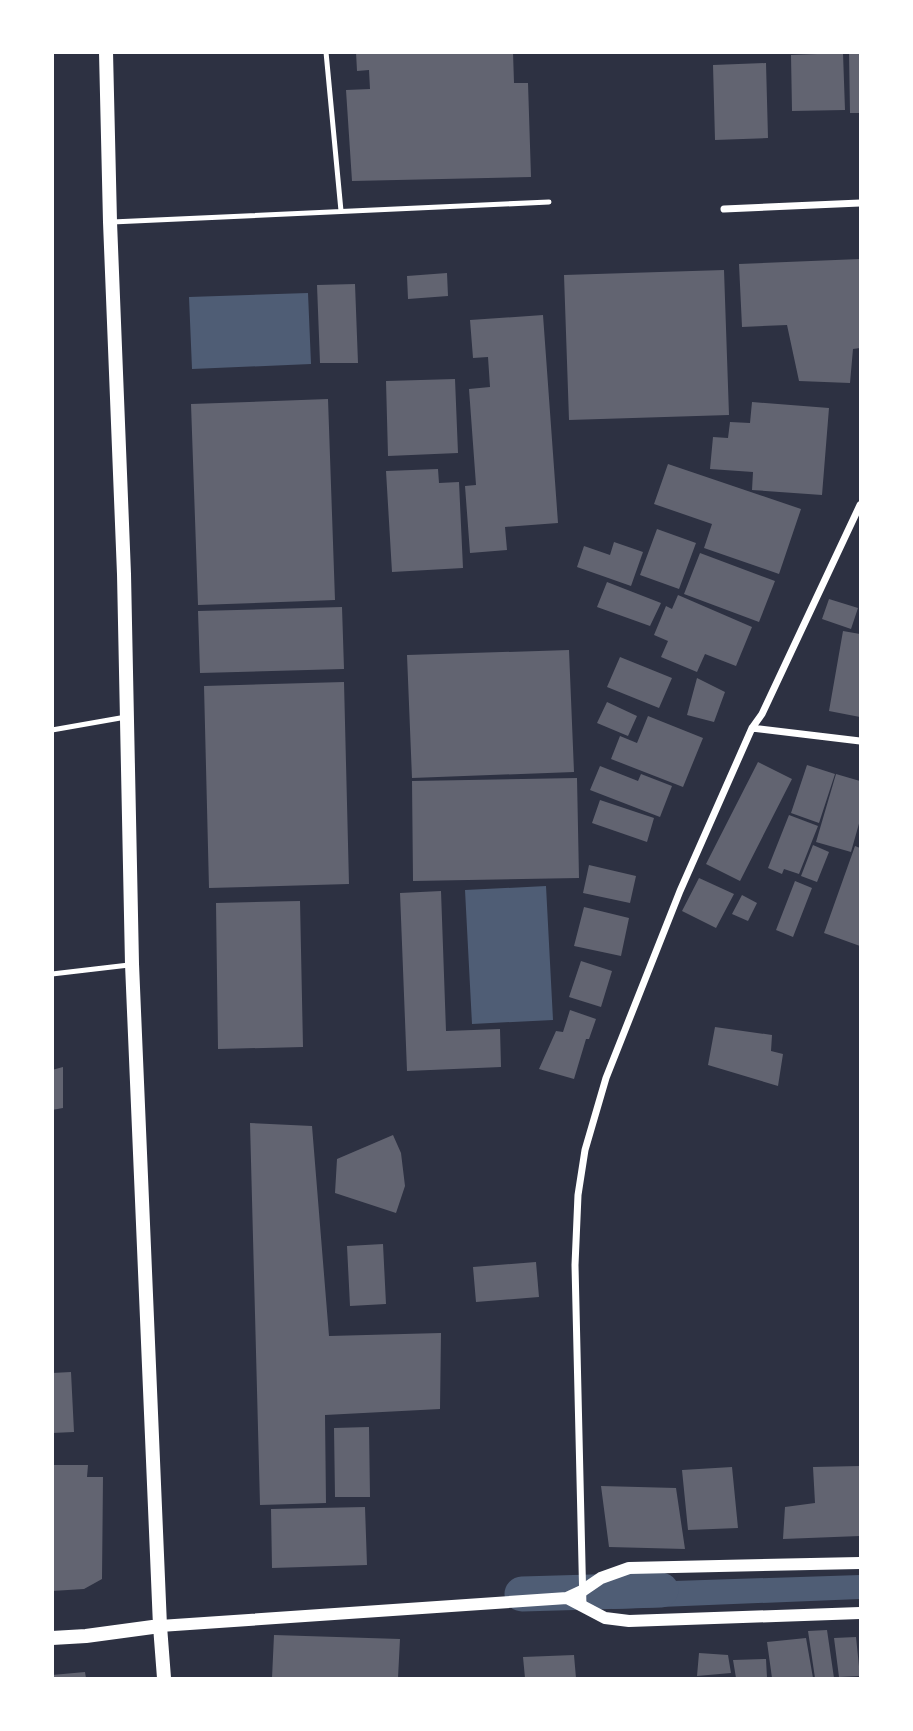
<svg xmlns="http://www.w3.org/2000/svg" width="913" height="1731" viewBox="0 0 913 1731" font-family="'Alegreya Sans',sans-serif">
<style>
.water{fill:#4f5d75}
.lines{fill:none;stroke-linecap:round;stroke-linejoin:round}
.canal{stroke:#4f5d75;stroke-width:35}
.building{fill:#626471}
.service{stroke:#fff;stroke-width:5}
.minor{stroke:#fff;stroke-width:7}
.tertiary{stroke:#fff;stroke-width:12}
.secondary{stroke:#fff;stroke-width:14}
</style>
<rect width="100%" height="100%" fill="#2d3142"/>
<path class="water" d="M 308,293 L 311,364 L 192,369 L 189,297 Z
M 546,886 L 553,1020 L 472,1024 L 465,890 Z
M 860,1575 L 860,1599 L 612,1609 L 614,1583 Z"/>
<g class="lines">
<path class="canal" d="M 522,1594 L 661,1590"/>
</g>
<path class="building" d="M 356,52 L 513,52 L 514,83 L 528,83 L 531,177 L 352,181 L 346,90 L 370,89 L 369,70 L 357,71 Z
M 849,52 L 860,52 L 860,113 L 850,113 Z
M 843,53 L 845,110 L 792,111 L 791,55 Z
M 766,63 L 768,138 L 715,140 L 713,65 Z
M 860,259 L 860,348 L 853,349 L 850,383 L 799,381 L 787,325 L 742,327 L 739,264 Z
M 724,270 L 729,415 L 569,420 L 564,275 Z
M 447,273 L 448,296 L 408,299 L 407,276 Z
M 355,284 L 358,363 L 320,363 L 317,285 Z
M 543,315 L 558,523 L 505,527 L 507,550 L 470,553 L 465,486 L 476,485 L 469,389 L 490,387 L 488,357 L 473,358 L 470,320 Z
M 455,379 L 458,453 L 388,456 L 386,381 Z
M 328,399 L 335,600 L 198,605 L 191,404 Z
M 752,402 L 829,408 L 822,495 L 752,490 L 753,472 L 710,469 L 713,437 L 728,438 L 730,422 L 750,423 Z
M 668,464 L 801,509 L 779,574 L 704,548 L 712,524 L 654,504 Z
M 438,469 L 439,483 L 459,482 L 463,568 L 392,572 L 386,471 Z
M 657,529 L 696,543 L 679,589 L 640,575 Z
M 614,542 L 643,552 L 631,586 L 577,567 L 584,546 L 610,555 Z
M 700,553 L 775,581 L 759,622 L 684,594 Z
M 607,582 L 661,603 L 650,626 L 597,607 Z
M 678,595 L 752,627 L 736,666 L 705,654 L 697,672 L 661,657 L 668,641 L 654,635 L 666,606 L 672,609 Z
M 829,599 L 858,608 L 851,629 L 822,619 Z
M 342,607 L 344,669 L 200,673 L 198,611 Z
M 843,631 L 860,634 L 860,717 L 829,711 Z
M 569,650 L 574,772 L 412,778 L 407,655 Z
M 620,657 L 672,678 L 659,708 L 607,687 Z
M 697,678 L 725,692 L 714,722 L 687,715 Z
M 344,682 L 349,884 L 209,888 L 204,686 Z
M 607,702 L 637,716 L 628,736 L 597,723 Z
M 648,716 L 703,738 L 683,787 L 611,759 L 620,736 L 637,743 Z
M 758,762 L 792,779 L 740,881 L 706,864 Z
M 807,765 L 835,774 L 819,823 L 791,813 Z
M 600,766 L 638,781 L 641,774 L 672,786 L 660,817 L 590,790 Z
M 836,774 L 860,781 L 860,820 L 851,852 L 816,842 Z
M 577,778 L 579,878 L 413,881 L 412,781 Z
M 600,800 L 654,818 L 647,842 L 592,823 Z
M 789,815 L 818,826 L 799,874 L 784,869 L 782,874 L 768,868 Z
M 813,845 L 829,852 L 817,882 L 801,876 Z
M 855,846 L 860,848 L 860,946 L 824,933 Z
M 589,865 L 636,876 L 630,903 L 583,893 Z
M 699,878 L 734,894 L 716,928 L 682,911 Z
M 795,881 L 812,888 L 793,937 L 776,930 Z
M 441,891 L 446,1031 L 500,1029 L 501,1067 L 407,1071 L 400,893 Z
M 742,895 L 757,903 L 748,921 L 732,914 Z
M 300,901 L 303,1047 L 218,1049 L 216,903 Z
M 584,907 L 629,918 L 621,956 L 574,946 Z
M 581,961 L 612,971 L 601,1007 L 569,997 Z
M 570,1010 L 596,1019 L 589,1039 L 586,1039 L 574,1079 L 539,1069 L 556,1031 L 563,1032 Z
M 715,1027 L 772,1035 L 771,1051 L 783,1054 L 778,1086 L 708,1065 Z
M 63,1067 L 63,1108 L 52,1110 L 52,1070 Z
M 250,1123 L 312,1126 L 329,1336 L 441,1333 L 440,1409 L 325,1415 L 326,1503 L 260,1505 Z
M 393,1135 L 401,1153 L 405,1186 L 396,1213 L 335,1193 L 337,1159 Z
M 383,1244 L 386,1304 L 350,1306 L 347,1246 Z
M 536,1262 L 539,1297 L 476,1302 L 473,1267 Z
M 71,1372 L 74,1432 L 52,1433 L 52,1373 Z
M 369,1427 L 370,1497 L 335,1497 L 334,1428 Z
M 52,1465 L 88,1465 L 87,1477 L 103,1477 L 102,1579 L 84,1589 L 52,1591 Z
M 860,1466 L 860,1536 L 783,1539 L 785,1507 L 815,1503 L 813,1467 Z
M 732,1467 L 738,1528 L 688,1530 L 682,1470 Z
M 601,1486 L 676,1488 L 685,1549 L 609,1547 Z
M 365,1507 L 367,1565 L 272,1568 L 271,1509 Z
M 827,1630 L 834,1678 L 815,1678 L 808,1631 Z
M 274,1635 L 400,1639 L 398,1678 L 272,1678 Z
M 856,1637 L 860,1676 L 839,1677 L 834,1638 Z
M 806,1638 L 813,1678 L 772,1678 L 767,1642 Z
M 699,1653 L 728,1655 L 731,1673 L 697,1676 Z
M 574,1655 L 576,1678 L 525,1678 L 523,1657 Z
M 766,1659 L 767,1678 L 736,1678 L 733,1660 Z
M 85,1672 L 86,1678 L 52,1678 L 52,1675 Z"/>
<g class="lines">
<path class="service" d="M 326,52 L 341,211
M 112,222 L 549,202
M 52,730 L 126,717
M 52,974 L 129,965"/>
<path class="minor" d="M 724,209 L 860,203
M 752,728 L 860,741
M 583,1607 L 575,1265 L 578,1195 L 585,1150 L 606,1078 L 680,891 L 752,728 L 762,714 L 860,505"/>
<path class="tertiary" d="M 567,1598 L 605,1618 L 629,1621 L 860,1613
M 160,1626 L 567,1598 L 582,1591 L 601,1578 L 629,1568 L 860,1563"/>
<path class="secondary" d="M 106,52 L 110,222 L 124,574 L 132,964 L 160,1626 L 164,1678
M 52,1638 L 86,1636 L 160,1626"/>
</g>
<rect width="913" height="1731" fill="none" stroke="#ffffff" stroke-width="108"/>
</svg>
